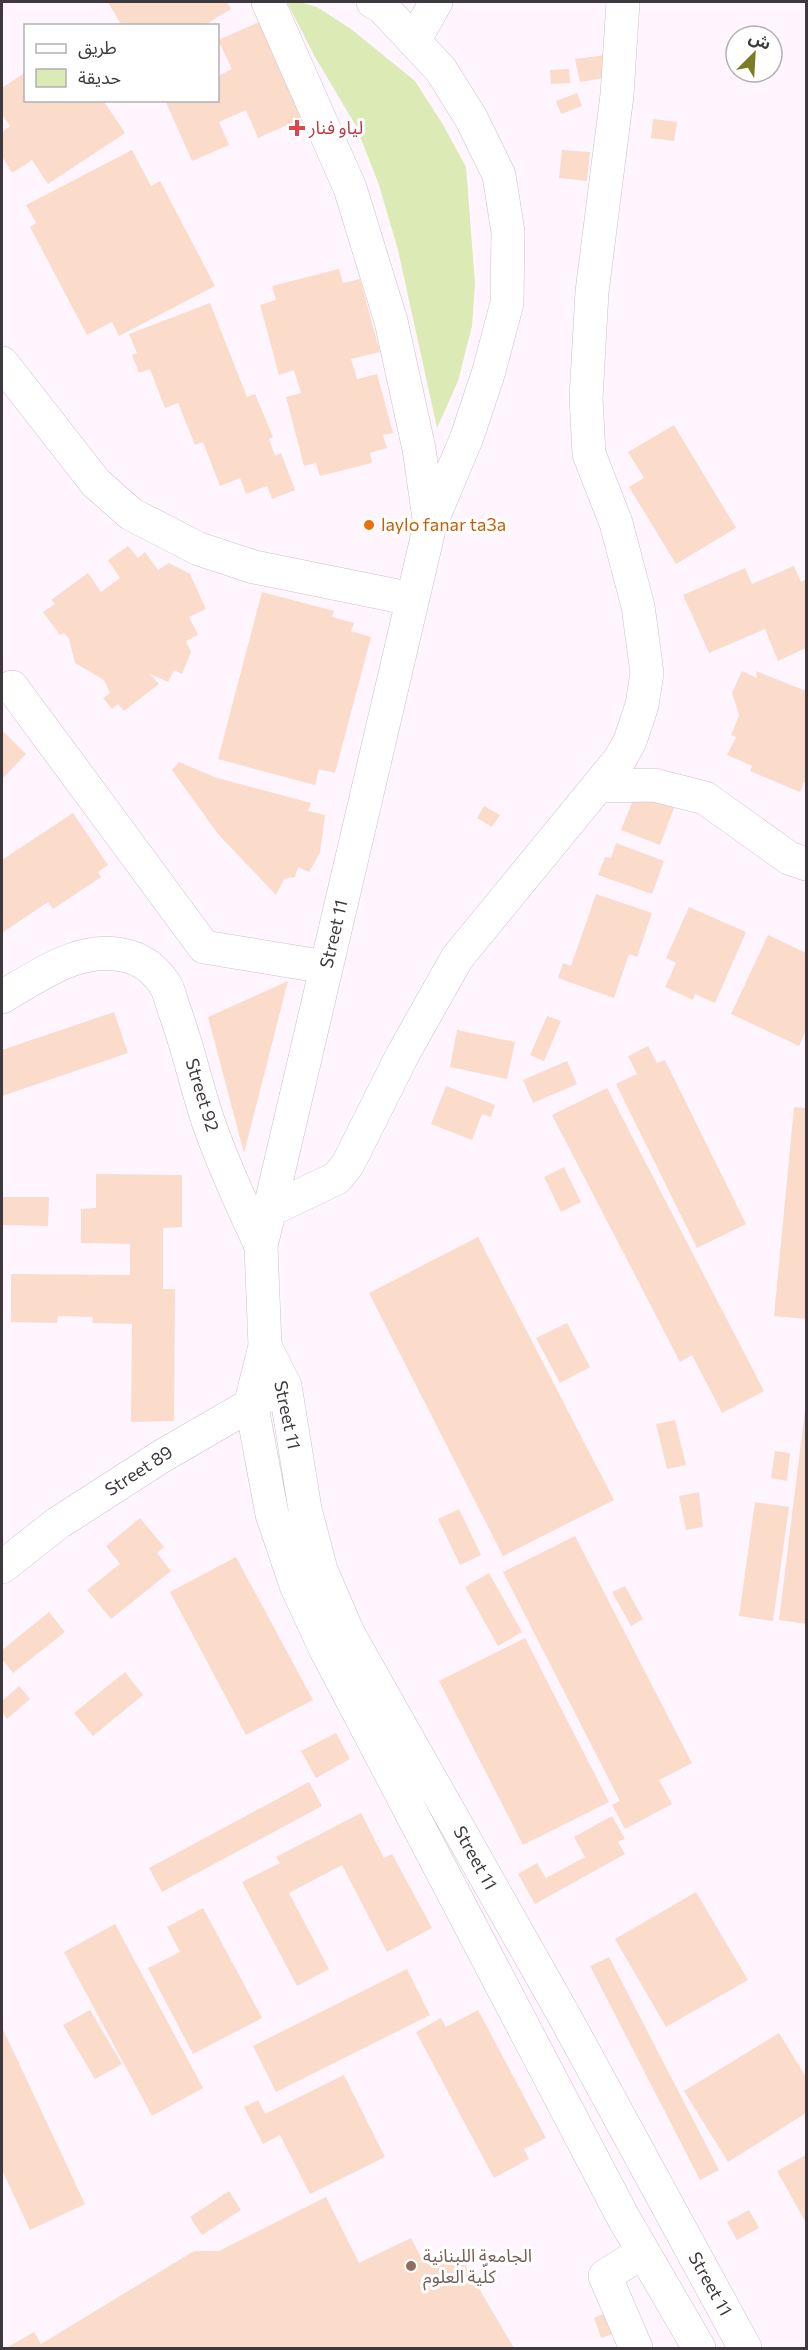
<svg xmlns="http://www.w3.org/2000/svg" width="808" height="2350" viewBox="0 0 808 2350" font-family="Commissioner,'Noto Sans Arabic',sans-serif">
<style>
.green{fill:#dcebb5}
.building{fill:#fbdbca}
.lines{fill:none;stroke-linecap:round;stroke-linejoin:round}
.minor-casing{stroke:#cdc1cc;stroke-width:34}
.minor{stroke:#fff;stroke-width:33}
.health-dot{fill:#e0444e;stroke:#fff;stroke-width:2}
.food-dot{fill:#e8710a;stroke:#fff;stroke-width:2}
.education-dot{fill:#8d6e63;stroke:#fff;stroke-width:2}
.labels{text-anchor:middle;stroke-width:6;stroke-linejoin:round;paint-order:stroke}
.health-label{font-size:18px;fill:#be3a42;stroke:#fff;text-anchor:start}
.food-label{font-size:18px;fill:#c56008;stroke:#fff;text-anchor:start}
.street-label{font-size:18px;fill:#3e393e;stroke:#fff}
.education-label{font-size:18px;fill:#785e54;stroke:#fff;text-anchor:start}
</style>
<rect width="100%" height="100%" fill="#fff5fe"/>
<path class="green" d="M 287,2 L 299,2 L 317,7 L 351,29 L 415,81 L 442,123 L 466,167 L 475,283 L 472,326 L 458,381 L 437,428 L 398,250 L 379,185 L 356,126 L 315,57 Z"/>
<path class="building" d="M 108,2 L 227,2 L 231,9 L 203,26 L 122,26 Z
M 266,19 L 310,115 L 258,138 L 246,110 L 219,122 L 229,145 L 192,161 L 165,100 L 218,100 L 218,76 L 232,69 L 218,40 Z
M 606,55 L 610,77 L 580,82 L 575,59 Z
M 569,69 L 570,83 L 551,84 L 550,70 Z
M 26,72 L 26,100 L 103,100 L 125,133 L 48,184 L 32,160 L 12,173 L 2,156 L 2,132 L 10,126 L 3,116 L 2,118 L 2,88 Z
M 577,93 L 582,106 L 561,114 L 556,101 Z
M 653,119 L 677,122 L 674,141 L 651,138 Z
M 132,150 L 151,186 L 160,181 L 215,286 L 119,336 L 112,322 L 87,335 L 30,227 L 36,223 L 26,205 Z
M 562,150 L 590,152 L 587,181 L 559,178 Z
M 339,269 L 343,283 L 360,279 L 380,352 L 351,359 L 357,379 L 377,374 L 393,433 L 383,435 L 387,448 L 370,453 L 372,463 L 320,476 L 316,463 L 304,466 L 286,397 L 301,393 L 294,370 L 279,375 L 260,305 L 276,300 L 272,286 Z
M 210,303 L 247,397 L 255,394 L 273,437 L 269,439 L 275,456 L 281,453 L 295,490 L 272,499 L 267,486 L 246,494 L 240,478 L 220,486 L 203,442 L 195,445 L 178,403 L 165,408 L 150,369 L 139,373 L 132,355 L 137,353 L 129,334 Z
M 674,425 L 736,528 L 676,564 L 629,487 L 644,478 L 628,452 Z
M 128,546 L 138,558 L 145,552 L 158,570 L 169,563 L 190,574 L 206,609 L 189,617 L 198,635 L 186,641 L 191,652 L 182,674 L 174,670 L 168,682 L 150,674 L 159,684 L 124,711 L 118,704 L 112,709 L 103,698 L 110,693 L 104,680 L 75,663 L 69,639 L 64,633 L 60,635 L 43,612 L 55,604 L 51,600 L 88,573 L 101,592 L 120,578 L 108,560 Z
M 794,566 L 801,582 L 806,579 L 806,648 L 778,661 L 765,629 L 709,653 L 683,595 L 745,568 L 752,584 Z
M 262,592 L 334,611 L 332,617 L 354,623 L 351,631 L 371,637 L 335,773 L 319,769 L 315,785 L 218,759 Z
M 742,671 L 757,678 L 756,671 L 806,691 L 806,783 L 804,782 L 800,792 L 750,771 L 752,766 L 727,755 L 736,737 L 731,735 L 739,715 L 732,693 Z
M 2,730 L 26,754 L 2,779 Z
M 179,762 L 217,778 L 311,803 L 308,811 L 325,815 L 320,853 L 309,872 L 298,867 L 295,877 L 284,879 L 276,895 L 218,834 L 172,770 Z
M 640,795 L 674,808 L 660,845 L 621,830 L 633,800 Z
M 484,806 L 500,815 L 492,827 L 477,818 Z
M 73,813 L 108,865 L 98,872 L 101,877 L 53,909 L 48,902 L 2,933 L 2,860 Z
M 616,843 L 664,861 L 652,894 L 598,875 L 605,857 L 611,858 Z
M 596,894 L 652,913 L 637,957 L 629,954 L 614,998 L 558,978 L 563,963 L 571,966 Z
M 689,907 L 746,932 L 715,1003 L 695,994 L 693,1000 L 665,987 L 676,963 L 666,958 Z
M 768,935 L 806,953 L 806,1030 L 799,1046 L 731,1014 Z
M 288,981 L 244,1153 L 208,1017 Z
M 114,1012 L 128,1053 L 2,1096 L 2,1050 Z
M 547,1016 L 561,1021 L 544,1061 L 530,1055 Z
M 457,1030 L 515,1042 L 507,1079 L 450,1067 Z
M 648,1046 L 657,1063 L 665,1060 L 746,1224 L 697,1248 L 616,1084 L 637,1074 L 628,1056 Z
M 567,1061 L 577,1084 L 533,1103 L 523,1080 Z
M 446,1086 L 495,1105 L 491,1117 L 482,1114 L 472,1140 L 431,1124 Z
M 607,1088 L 764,1391 L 722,1413 L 692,1355 L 680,1362 L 552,1115 Z
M 794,1107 L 806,1108 L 806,1319 L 774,1316 Z
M 564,1167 L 581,1202 L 561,1212 L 544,1177 Z
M 96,1174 L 182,1175 L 182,1227 L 163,1228 L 163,1289 L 175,1289 L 174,1421 L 131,1422 L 132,1324 L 92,1323 L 93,1317 L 58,1316 L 57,1323 L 11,1322 L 11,1274 L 130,1275 L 130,1244 L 81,1243 L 81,1209 L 96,1208 Z
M 2,1197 L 49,1197 L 48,1226 L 2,1225 Z
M 478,1237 L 614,1500 L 503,1556 L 369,1293 Z
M 567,1323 L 590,1367 L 560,1383 L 536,1338 Z
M 805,1410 L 806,1410 L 806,1624 L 779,1620 Z
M 675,1420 L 686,1465 L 667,1469 L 656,1424 Z
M 775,1451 L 790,1453 L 787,1481 L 771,1478 Z
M 699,1492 L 703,1527 L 686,1530 L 679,1496 Z
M 755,1502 L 789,1507 L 773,1621 L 739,1616 Z
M 459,1509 L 481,1555 L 460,1565 L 438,1519 Z
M 140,1518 L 164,1547 L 157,1553 L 171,1571 L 111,1619 L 87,1590 L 120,1564 L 106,1546 Z
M 575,1536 L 692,1763 L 659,1780 L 672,1804 L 625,1829 L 612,1805 L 620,1801 L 503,1572 Z
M 236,1557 L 313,1700 L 246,1735 L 170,1592 Z
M 489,1573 L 522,1632 L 498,1646 L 465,1587 Z
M 625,1586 L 643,1619 L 631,1626 L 612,1592 Z
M 49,1612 L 65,1632 L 13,1673 L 2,1659 L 2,1650 Z
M 525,1638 L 609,1802 L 523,1845 L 439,1681 Z
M 125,1672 L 143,1695 L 93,1736 L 74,1713 Z
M 19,1686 L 30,1699 L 7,1719 L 2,1712 L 2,1701 Z
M 336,1733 L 350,1759 L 316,1778 L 301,1751 Z
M 309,1782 L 322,1806 L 162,1892 L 149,1868 Z
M 361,1813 L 384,1858 L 392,1854 L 432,1928 L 387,1952 L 342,1865 L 289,1893 L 329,1969 L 297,1986 L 242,1882 L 280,1863 L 276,1857 Z
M 612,1816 L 625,1839 L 618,1842 L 625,1854 L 535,1904 L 518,1874 L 537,1863 L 546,1878 L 585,1857 L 574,1837 Z
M 696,1892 L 748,1980 L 666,2027 L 615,1939 Z
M 203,1908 L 262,2018 L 193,2054 L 148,1968 L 180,1952 L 167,1927 Z
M 115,1924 L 203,2088 L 152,2116 L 64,1952 Z
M 609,1957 L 719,2170 L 700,2180 L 590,1966 Z
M 407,1969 L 430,2015 L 276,2092 L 253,2046 Z
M 90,2010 L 122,2064 L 95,2079 L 63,2025 Z
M 478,2010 L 546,2138 L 524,2149 L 529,2159 L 494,2178 L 416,2032 L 441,2018 L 446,2027 Z
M 2,2027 L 85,2204 L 30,2230 L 2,2170 Z
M 779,2033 L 806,2077 L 806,2113 L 728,2162 L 684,2091 Z
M 344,2075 L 385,2157 L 310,2194 L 280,2135 L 263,2144 L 244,2107 L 258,2100 L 265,2114 Z
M 806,2155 L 806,2223 L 777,2171 Z
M 229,2191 L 241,2210 L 202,2235 L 190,2217 Z
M 326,2197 L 359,2263 L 411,2238 L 422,2259 L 461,2258 L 514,2348 L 6,2348 L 34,2332 L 41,2344 L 194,2251 L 219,2251 Z
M 749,2210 L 759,2228 L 737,2240 L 727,2222 Z
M 608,2312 L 616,2333 L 601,2338 L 594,2318 Z"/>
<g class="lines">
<g class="minor-casing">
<path id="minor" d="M 268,2 L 350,188 L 391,321 L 419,449 L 430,525
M 373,2 L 382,7 L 441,70 L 471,118 L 499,175 L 508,232 L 507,303 L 489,371 L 467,437 L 430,525 L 261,1246 L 265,1346 L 251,1402 L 272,1514 L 296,1585 L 325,1648 L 623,2217 L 699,2348
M 414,41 L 436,2
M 2,363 L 96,483 L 131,514 L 199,549 L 254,567 L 412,599
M 12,687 L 204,947 L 326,967
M 600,786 L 654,785 L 705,798 L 789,858 L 806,864
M 2,997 C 40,975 81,944 127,956 C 144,960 157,972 166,986 C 170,994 172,1004 175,1012 C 188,1047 196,1085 208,1121 C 223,1164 242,1205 261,1246
M 270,1210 L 337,1178 L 348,1164 L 403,1054 L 457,958 L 620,759 L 630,741 L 642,705 L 647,673 L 638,606 L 616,523 L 589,454 L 586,398 L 592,292 L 617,95 L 623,2
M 265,1346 L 285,1386 L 305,1509 L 321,1570 L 348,1633 L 566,2019 L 745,2348
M 2,1567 L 58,1523 L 162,1456 L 269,1394
M 636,2348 L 605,2276 L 643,2252"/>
</g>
<use href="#minor" class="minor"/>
</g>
<path class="health-dot" d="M294 119h6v6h6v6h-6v6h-6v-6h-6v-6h6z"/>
<circle class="food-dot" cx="369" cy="525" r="6"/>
<circle class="education-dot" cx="411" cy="2266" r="6"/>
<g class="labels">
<g class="health-label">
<text x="309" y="134">لياو فنار</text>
</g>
<g class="food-label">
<text x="381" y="531">laylo fanar ta3a</text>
</g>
<g class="street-label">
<text transform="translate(334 934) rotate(-77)" y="6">Street 11</text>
<text transform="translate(202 1095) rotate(73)" y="6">Street 92</text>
<text transform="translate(287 1415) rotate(78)" y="6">Street 11</text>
<text transform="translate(139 1471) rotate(-33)" y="6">Street 89</text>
<text transform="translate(475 1858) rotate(61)" y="6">Street 11</text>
<text transform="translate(710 2284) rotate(61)" y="6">Street 11</text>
</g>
<g class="education-label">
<text x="423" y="2262">الجامعة اللبنانية<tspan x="423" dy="21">كلّية العلوم</tspan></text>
</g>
</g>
<rect width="808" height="2350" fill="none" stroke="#3e393e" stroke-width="6"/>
<rect x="24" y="24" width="195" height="78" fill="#ffffff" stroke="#b2b0b2" stroke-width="1.5"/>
<rect x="36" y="44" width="30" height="9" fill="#ffffff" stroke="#b2b0b2" stroke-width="1.5"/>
<text x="78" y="54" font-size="18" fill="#3e393e">طريق</text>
<rect x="36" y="69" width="30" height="18" fill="#dcebb5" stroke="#b2b0b2" stroke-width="1.5"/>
<text x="78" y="84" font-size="18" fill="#3e393e">حديقة</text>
<g transform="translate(754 54) rotate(24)"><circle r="28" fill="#ffffff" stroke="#b2b0b2" stroke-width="1.5"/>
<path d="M0-4.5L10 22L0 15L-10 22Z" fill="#7b7d25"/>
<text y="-9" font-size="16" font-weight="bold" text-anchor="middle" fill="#3e393e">ش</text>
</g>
</svg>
